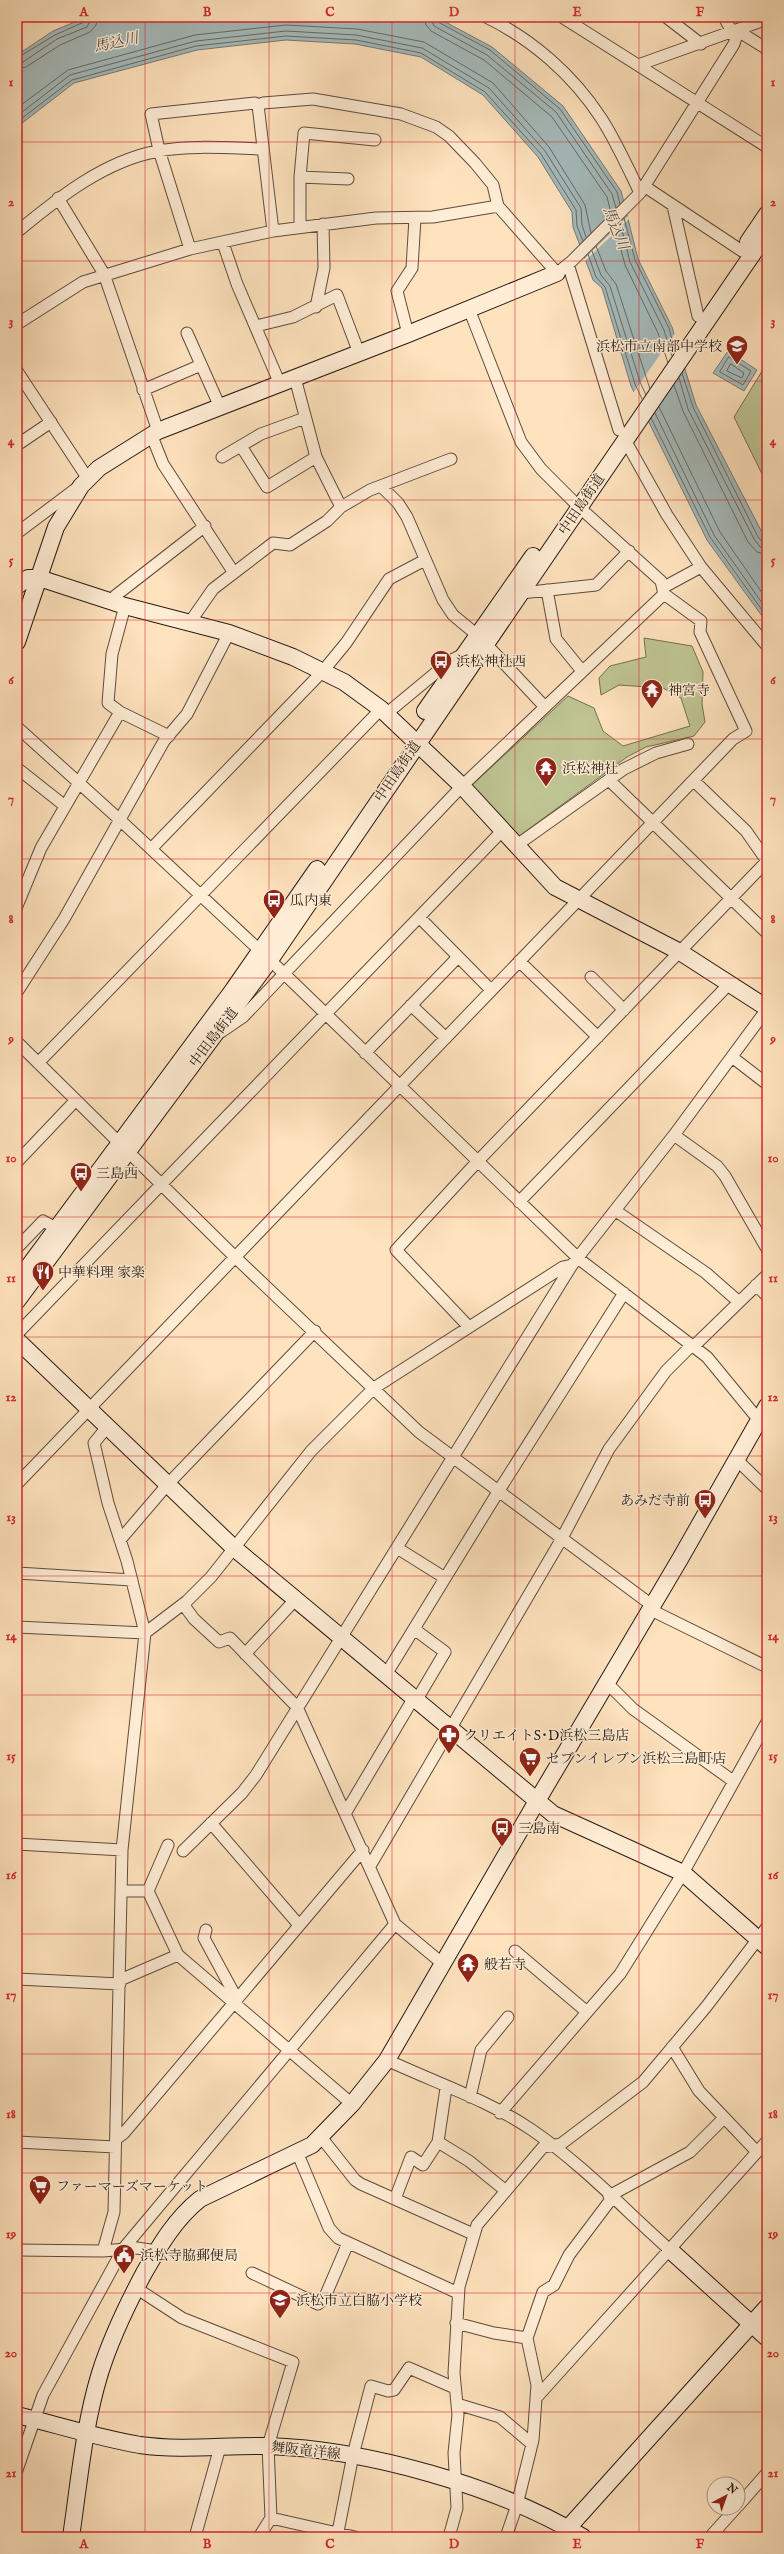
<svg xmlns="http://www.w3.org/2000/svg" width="784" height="2554" viewBox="0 0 784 2554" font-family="'IM FELL English','Noto Serif JP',serif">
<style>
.green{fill:#bfc493;stroke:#736f52}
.water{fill:#a5bbbc;stroke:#737b78}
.pier{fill:#ffe3be}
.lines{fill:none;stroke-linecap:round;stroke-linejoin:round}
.shore{stroke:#666a67;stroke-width:1}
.stream{stroke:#737b78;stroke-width:3}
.street-casing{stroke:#5d4c3d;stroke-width:13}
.secondary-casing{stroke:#271a12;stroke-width:18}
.street{stroke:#ffedd5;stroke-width:11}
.secondary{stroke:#ffedd5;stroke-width:16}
.grid{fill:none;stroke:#d62828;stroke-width:1;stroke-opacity:0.55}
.labels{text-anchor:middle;stroke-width:3;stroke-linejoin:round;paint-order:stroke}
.poi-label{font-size:14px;fill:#271a12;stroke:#ffedd5;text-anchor:start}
.street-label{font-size:14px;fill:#271a12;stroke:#ffedd5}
.water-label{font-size:15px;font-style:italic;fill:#53524e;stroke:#ffedd5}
.neatline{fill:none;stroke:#d62828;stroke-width:1.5}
.grid-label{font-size:13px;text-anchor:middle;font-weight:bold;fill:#d62828}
</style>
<rect width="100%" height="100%" fill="#ffe3be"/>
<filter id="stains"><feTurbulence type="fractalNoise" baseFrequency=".005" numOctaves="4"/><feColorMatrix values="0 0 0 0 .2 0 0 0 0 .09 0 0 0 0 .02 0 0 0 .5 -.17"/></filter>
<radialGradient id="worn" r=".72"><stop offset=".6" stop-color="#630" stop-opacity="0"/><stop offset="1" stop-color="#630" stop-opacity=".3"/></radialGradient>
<path class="green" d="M 767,363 L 767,478 L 764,478 L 734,417 Z
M 644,638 L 692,646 L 703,672 L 702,704 L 705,722 L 694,736 L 646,747 L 627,757 L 518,837 L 470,787 L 568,696 L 594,708 L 603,731 L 623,746 L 690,726 L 681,698 L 663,688 L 619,685 L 601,695 L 599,678 L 610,666 L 646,657 Z"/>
<path class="water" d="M 87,17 L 436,17 L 492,47 L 563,106 L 621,191 L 638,259 L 672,327 L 696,405 L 767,542 L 767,623 L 707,540 L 631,386 L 602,288 L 593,280 L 573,227 L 572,212 L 538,157 L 483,95 L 421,57 L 355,44 L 286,40 L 197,50 L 74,83 L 17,127 L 17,55 L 53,31 Z
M 728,351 L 757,370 L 744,391 L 713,373 Z"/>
<path class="pier" d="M 629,215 L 630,218 L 584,262 L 583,260 Z
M 676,332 L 686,366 L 647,423 L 633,393 Z"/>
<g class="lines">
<path class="shore" d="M 424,17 L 426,25 L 431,31 L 484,60 L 552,117 L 607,197 L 611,213
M 430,17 L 434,26 L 487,55 L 556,112 L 612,194 L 616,208
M 436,17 L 438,22 L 490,50 L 560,109 L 617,192 L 620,204
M 17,58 L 55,35 L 84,22 L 87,17
M 17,63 L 23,62 L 57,39 L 87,27 L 92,17
M 17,69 L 26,67 L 60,45 L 90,32 L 96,25 L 98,17
M 17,108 L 68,70 L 195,35 L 286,25 L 357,29 L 424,42 L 493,83 L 549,147 L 585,205 L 591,233
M 17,116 L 70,75 L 196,41 L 286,31 L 356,35 L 422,48 L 489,88 L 545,151 L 581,208 L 582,225 L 586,237
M 17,122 L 72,80 L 196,46 L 286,36 L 356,40 L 421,53 L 485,92 L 541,154 L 576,210 L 577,226 L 583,241
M 624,218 L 635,260 L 669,328 L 675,351
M 620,222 L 630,262 L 664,330 L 672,356
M 615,227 L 625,265 L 658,333 L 668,363
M 596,246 L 606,271 L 616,284 L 650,389
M 592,251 L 601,275 L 610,286 L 640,382 L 646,395
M 588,254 L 596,277 L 605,287 L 635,384 L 642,399
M 729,357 L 751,371 L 743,385 L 720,372 Z
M 731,364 L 744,373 L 742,378 L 727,371 Z
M 682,373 L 693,407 L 758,537 L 763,543 L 767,544
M 679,378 L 688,409 L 754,539 L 760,547 L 767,549
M 674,385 L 683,411 L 748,542 L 757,552 L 767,555
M 659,407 L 720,532 L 767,600
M 655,413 L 714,535 L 767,610
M 651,418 L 710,537 L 767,617"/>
<path class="stream" d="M 17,2481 L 20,2471"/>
<g class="street-casing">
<path id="street" d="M 486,17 C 532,39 573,75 601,118 C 616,141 628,168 640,193
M 562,17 L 767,147
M 666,17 L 701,44
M 724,17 L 732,32
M 638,65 L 767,19
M 258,105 L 273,231
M 300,177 L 348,179
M 644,186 L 742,251
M 58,198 L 104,274 L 158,431
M 673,206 L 698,316
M 300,227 L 300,177 L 304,133 L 375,140
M 17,232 C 58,198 104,161 158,151 C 191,145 228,148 262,149
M 223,243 L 237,284 L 280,384
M 190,249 L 159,150 L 151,114 L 255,103 L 258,105 L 263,103 L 313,99 L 401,114 L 436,127 L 449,136 L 475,163 L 493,185 L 498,206 L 557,273 L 572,261 L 640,193 L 734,44 L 738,31 L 767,49
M 568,264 L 619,430
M 316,307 L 324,268 L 323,224
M 17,324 L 83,282 L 190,249 L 273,231 L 376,218 L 433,217 L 498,206
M 256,326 L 293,317 L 337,295 L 359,353
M 187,333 L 220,407
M 408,334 L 397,291 L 412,268 L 415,218
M 17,371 L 88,479
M 295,378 L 316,457 L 341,507
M 143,390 L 201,365
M 151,434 L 163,464 L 234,573
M 625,440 L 667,515 L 701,567 L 767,646
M 17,445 L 51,422
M 241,446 L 267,487 L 316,457
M 222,457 L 261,434 L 305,418
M 381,486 L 398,503 L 407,517 L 443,600 L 453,615 L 477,635
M 17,533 L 77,488
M 664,587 L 701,567
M 547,590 L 556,639 L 582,671
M 521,593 L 596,585 L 629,551
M 114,602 L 115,596 L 205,526
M 125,606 L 112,654 L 108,703 L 120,712 L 169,736
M 190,622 L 213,589 L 273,543 L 290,545 L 327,521 L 341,507 L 370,490 L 451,459
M 486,644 L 545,707
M 386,714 L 450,661 L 463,654
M 17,727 L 120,820 L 270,960 L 579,1259 L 707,1357 L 758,1419
M 17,768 L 65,806
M 609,780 L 767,933
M 694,781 L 746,831 L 767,861
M 517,845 L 624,769 L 656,753 L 688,744
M 151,849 L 323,671 L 346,643 L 389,579 L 425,560
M 17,906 L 41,848 L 120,712
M 420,918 L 491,990
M 519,961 L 598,1037
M 591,977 L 624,1010
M 17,992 L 64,919 L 164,741 L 187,714 L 229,633
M 411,1005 L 446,1038
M 221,1032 L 243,1017 L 462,786 L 664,594 L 661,581 L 579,507 L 541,469 L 521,442 L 469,309
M 17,1042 L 235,1257 L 419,1432 L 653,1606
M 365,1053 L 458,957
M 732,1057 L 767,1084
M 38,1063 L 381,709
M 674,1135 L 717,1166 L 725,1176 L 767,1249
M 17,1162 L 75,1101
M 519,1202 L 730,983
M 616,1211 L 706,1273 L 739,1302
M 17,1248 L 43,1221 L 56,1228
M 756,1285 L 767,1296
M 469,1327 L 396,1250 L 477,1162 L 767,861
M 17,1334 L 503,830
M 694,1346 L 767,1275
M 736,1459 L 767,1489
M 17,1484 L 733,739 L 746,731 L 700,632 L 701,621 L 664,594
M 120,1540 L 167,1485 L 315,1331
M 397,1548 L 445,1578
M 17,1573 L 132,1580
M 183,1604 L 194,1619 L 219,1642 L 230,1638 L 297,1707 L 395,1924 L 443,1964
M 651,1610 L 767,1667
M 17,1627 L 145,1633 L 187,1601 L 211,1577 L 311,1451 L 374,1388 L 563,1267 L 572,1265
M 414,1629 L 445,1652 L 416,1701
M 245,1654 L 295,1600
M 385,1676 L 498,1492 L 624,1293
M 607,1683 L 633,1709 L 733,1781
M 346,1812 L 413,1699
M 211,1823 L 299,1925
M 17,1844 L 122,1850
M 183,1851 L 242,1793 L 256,1775 L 572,1265 L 674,1135 L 767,1009
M 370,1866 L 561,1540 L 609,1449 L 666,1371 L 692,1345
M 122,1891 L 148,1891
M 148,1891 L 178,1955 L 352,2104
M 148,1891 L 168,1845
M 206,1930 L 204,1938 L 237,1999
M 515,1951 L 587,2012
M 17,1979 L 120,1984
M 120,1980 L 178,1955
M 672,2047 L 699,2091 L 757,2152
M 387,2060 C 434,2082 490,2101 532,2130 C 582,2164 625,2210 670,2250
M 470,2097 L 481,2050 L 508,2017
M 500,2113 L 620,1974 L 683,1873 L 767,1722
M 321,2137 L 355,2180 L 361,2184 L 473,2234
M 116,2139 L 124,2133 L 363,1850
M 17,2142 L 115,2147
M 438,2142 L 469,2161 L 506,2191
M 297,2152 L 329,2228 L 338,2238 L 458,2293
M 609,2196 L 690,2152 L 724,2118
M 395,2199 L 411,2157 L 423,2165 L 438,2142 L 446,2088
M 17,2250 L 103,2251 L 137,2248 L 157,2251
M 103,2251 L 114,2212 L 122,1850 L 145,1633 L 127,1561 L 108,1503 L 94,1443 L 107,1427
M 252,2273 L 318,2304 L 324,2299 L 348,2243
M 136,2288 L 182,2318 L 293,2362 L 268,2446 L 271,2518 L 259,2537
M 456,2323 L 494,2333 L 527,2338
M 537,2397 L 767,2141
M 457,2404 L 500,2417 L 532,2444
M 17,2470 L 43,2395 L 123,2249 L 395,1924
M 738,2506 L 767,2473
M 271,2518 L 355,2537
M 195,2537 L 220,2447
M 337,2537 L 353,2455 L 371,2386 L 388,2391 L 394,2390 L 409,2368 L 455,2388
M 449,2537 L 457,2508 L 454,2453 L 458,2415 L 454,2373 L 459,2287 L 477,2225 L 543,2147 L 561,2144 L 643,2082 L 706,2007 L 767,1927
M 506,2537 L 517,2505 L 533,2440 L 537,2385 L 527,2338 L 543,2292 L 554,2285 L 569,2255 L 612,2198
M 710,2537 L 736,2508"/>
</g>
<g class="secondary-casing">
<path id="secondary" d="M 748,242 L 767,214
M 17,586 L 28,578 L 39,578 L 125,606 L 229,633 L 293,657 L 344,682 L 381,709 L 462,786 L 555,887 L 680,952 L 767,1008
M 17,642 L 56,527 L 81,486 L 99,468 L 158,431 L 408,334 L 557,273
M 425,711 L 533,556
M 17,1282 L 233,990 L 317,869
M 17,1301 L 270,960 L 767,233
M 17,1340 L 234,1548 L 553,1814 L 683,1873 L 767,1947
M 670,2250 L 767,2338
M 17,2415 C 58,2425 99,2438 140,2445 C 182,2451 225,2445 267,2446 C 366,2449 498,2486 583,2537
M 568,2528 L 767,2307
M 71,2537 C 79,2483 84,2425 100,2373 C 111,2338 127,2305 144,2273 C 160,2245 175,2219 200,2199 L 312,2145 L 352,2104 L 387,2060 L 537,1801 L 680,1559 L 767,1406"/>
</g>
<use href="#street" class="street"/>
<use href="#secondary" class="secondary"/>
</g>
<path class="grid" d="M 145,17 L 145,2537M 269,17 L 269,2537M 392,17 L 392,2537M 515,17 L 515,2537M 639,17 L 639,2537M 17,142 L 767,142M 17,261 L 767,261M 17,381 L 767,381M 17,500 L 767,500M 17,620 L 767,620M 17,739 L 767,739M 17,859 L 767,859M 17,978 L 767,978M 17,1098 L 767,1098M 17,1217 L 767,1217M 17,1337 L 767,1337M 17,1456 L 767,1456M 17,1576 L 767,1576M 17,1695 L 767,1695M 17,1815 L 767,1815M 17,1934 L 767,1934M 17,2054 L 767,2054M 17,2173 L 767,2173M 17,2293 L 767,2293M 17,2412 L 767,2412"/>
<defs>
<g id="school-pin" transform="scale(1.15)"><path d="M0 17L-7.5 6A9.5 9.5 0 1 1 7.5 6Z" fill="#8f2418" stroke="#ffedd5"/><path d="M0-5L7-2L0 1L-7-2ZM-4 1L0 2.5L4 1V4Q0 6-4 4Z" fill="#fff"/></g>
<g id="bus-pin" transform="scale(1.15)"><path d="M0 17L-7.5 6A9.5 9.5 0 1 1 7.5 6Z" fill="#8f2418" stroke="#ffedd5"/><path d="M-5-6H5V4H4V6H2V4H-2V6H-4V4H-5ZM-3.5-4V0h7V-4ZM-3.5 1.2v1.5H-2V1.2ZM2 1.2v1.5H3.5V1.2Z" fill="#fff"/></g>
<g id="temple-pin" transform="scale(1.15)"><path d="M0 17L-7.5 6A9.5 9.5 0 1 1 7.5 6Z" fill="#8f2418" stroke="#ffedd5"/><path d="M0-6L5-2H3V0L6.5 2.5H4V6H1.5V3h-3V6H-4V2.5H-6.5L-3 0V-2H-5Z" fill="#fff"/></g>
<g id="restaurant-pin" transform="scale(1.15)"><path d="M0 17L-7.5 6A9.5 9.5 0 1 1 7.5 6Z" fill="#8f2418" stroke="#ffedd5"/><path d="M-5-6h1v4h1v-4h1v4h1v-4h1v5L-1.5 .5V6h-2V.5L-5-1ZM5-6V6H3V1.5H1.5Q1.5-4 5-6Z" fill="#fff"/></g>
<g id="pharmacy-pin" transform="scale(1.15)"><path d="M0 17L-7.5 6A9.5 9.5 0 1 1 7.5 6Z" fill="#8f2418" stroke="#ffedd5"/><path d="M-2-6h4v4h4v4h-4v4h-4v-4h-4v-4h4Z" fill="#fff"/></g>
<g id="supermarket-pin" transform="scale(1.15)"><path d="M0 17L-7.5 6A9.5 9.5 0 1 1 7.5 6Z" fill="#8f2418" stroke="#ffedd5"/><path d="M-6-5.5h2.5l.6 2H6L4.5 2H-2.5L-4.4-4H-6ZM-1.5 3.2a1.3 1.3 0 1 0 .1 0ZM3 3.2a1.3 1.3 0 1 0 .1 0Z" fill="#fff"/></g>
<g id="civic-pin" transform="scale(1.15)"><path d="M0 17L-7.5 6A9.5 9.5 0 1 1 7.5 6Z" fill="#8f2418" stroke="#ffedd5"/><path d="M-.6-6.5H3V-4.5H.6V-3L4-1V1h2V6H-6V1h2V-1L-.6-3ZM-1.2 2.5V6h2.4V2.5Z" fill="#fff"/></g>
</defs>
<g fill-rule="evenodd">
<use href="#school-pin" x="737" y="346"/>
<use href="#bus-pin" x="441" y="661"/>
<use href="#temple-pin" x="652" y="690"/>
<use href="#temple-pin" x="546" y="768"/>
<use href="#bus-pin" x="274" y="900"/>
<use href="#bus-pin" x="81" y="1173"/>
<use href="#restaurant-pin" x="43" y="1272"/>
<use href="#bus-pin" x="705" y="1500"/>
<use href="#pharmacy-pin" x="449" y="1735"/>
<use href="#supermarket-pin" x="530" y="1758"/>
<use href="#bus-pin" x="502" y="1828"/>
<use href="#temple-pin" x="468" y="1964"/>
<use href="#supermarket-pin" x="40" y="2186"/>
<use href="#civic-pin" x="124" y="2255"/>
<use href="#school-pin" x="280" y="2300"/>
</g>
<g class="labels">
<g class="poi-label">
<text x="722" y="351" text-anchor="end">浜松市立南部中学校</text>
<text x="456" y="666">浜松神社西</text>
<text x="668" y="695">神宮寺</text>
<text x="562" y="773">浜松神社</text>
<text x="290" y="905">瓜内東</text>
<text x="96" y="1178">三島西</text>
<text x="58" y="1277">中華料理 家楽</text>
<text x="690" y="1505" text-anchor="end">あみだ寺前</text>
<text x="464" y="1740">クリエイトS･D浜松三島店</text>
<text x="546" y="1763">セブンイレブン浜松三島町店</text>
<text x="518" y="1833">三島南</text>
<text x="484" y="1969">般若寺</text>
<text x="56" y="2191">ファーマーズマーケット</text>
<text x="140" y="2260">浜松寺脇郵便局</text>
<text x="296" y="2305">浜松市立白脇小学校</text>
</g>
<g class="street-label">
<text transform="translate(581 504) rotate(-56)" y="5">中田島街道</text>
<text transform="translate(397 771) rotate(-56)" y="5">中田島街道</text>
<text transform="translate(213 1037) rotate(-53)" y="5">中田島街道</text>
<text transform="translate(306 2450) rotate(6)" y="5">舞阪竜洋線</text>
</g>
<g class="water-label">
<text transform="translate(116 42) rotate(-12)" y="5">馬込川</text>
<text transform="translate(616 228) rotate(68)" y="5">馬込川</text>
</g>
</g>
<rect width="784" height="2554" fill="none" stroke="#ffe3be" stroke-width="44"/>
<g transform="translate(726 2496) rotate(41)"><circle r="19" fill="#ffedd5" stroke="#a99987"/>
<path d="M0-3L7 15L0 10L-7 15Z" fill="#8f2418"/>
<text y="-6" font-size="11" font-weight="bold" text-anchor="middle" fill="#271a12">N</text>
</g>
<rect x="22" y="22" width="740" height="2510" class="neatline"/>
<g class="grid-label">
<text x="84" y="16">A</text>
<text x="207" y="16">B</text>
<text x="330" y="16">C</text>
<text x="454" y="16">D</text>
<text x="577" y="16">E</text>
<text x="700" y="16">F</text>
<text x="11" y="86">1</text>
<text x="773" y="86">1</text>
<text x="11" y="206">2</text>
<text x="773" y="206">2</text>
<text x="11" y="325">3</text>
<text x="773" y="325">3</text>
<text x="11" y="445">4</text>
<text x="773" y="445">4</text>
<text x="11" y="564">5</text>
<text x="773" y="564">5</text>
<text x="11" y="684">6</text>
<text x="773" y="684">6</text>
<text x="11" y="803">7</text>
<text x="773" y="803">7</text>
<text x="11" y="923">8</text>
<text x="773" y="923">8</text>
<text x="11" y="1043">9</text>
<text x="773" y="1043">9</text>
<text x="11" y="1162">10</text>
<text x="773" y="1162">10</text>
<text x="11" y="1282">11</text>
<text x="773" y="1282">11</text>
<text x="11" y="1401">12</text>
<text x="773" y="1401">12</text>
<text x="11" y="1521">13</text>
<text x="773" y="1521">13</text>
<text x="11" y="1640">14</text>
<text x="773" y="1640">14</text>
<text x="11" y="1760">15</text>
<text x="773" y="1760">15</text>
<text x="11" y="1879">16</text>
<text x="773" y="1879">16</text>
<text x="11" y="1999">17</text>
<text x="773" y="1999">17</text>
<text x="11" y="2118">18</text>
<text x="773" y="2118">18</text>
<text x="11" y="2238">19</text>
<text x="773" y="2238">19</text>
<text x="11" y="2357">20</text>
<text x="773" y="2357">20</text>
<text x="11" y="2477">21</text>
<text x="773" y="2477">21</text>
<text x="84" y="2548">A</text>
<text x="207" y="2548">B</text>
<text x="330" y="2548">C</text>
<text x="454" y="2548">D</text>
<text x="577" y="2548">E</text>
<text x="700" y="2548">F</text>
</g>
<rect width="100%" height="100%" filter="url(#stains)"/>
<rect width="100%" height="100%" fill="url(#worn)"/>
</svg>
